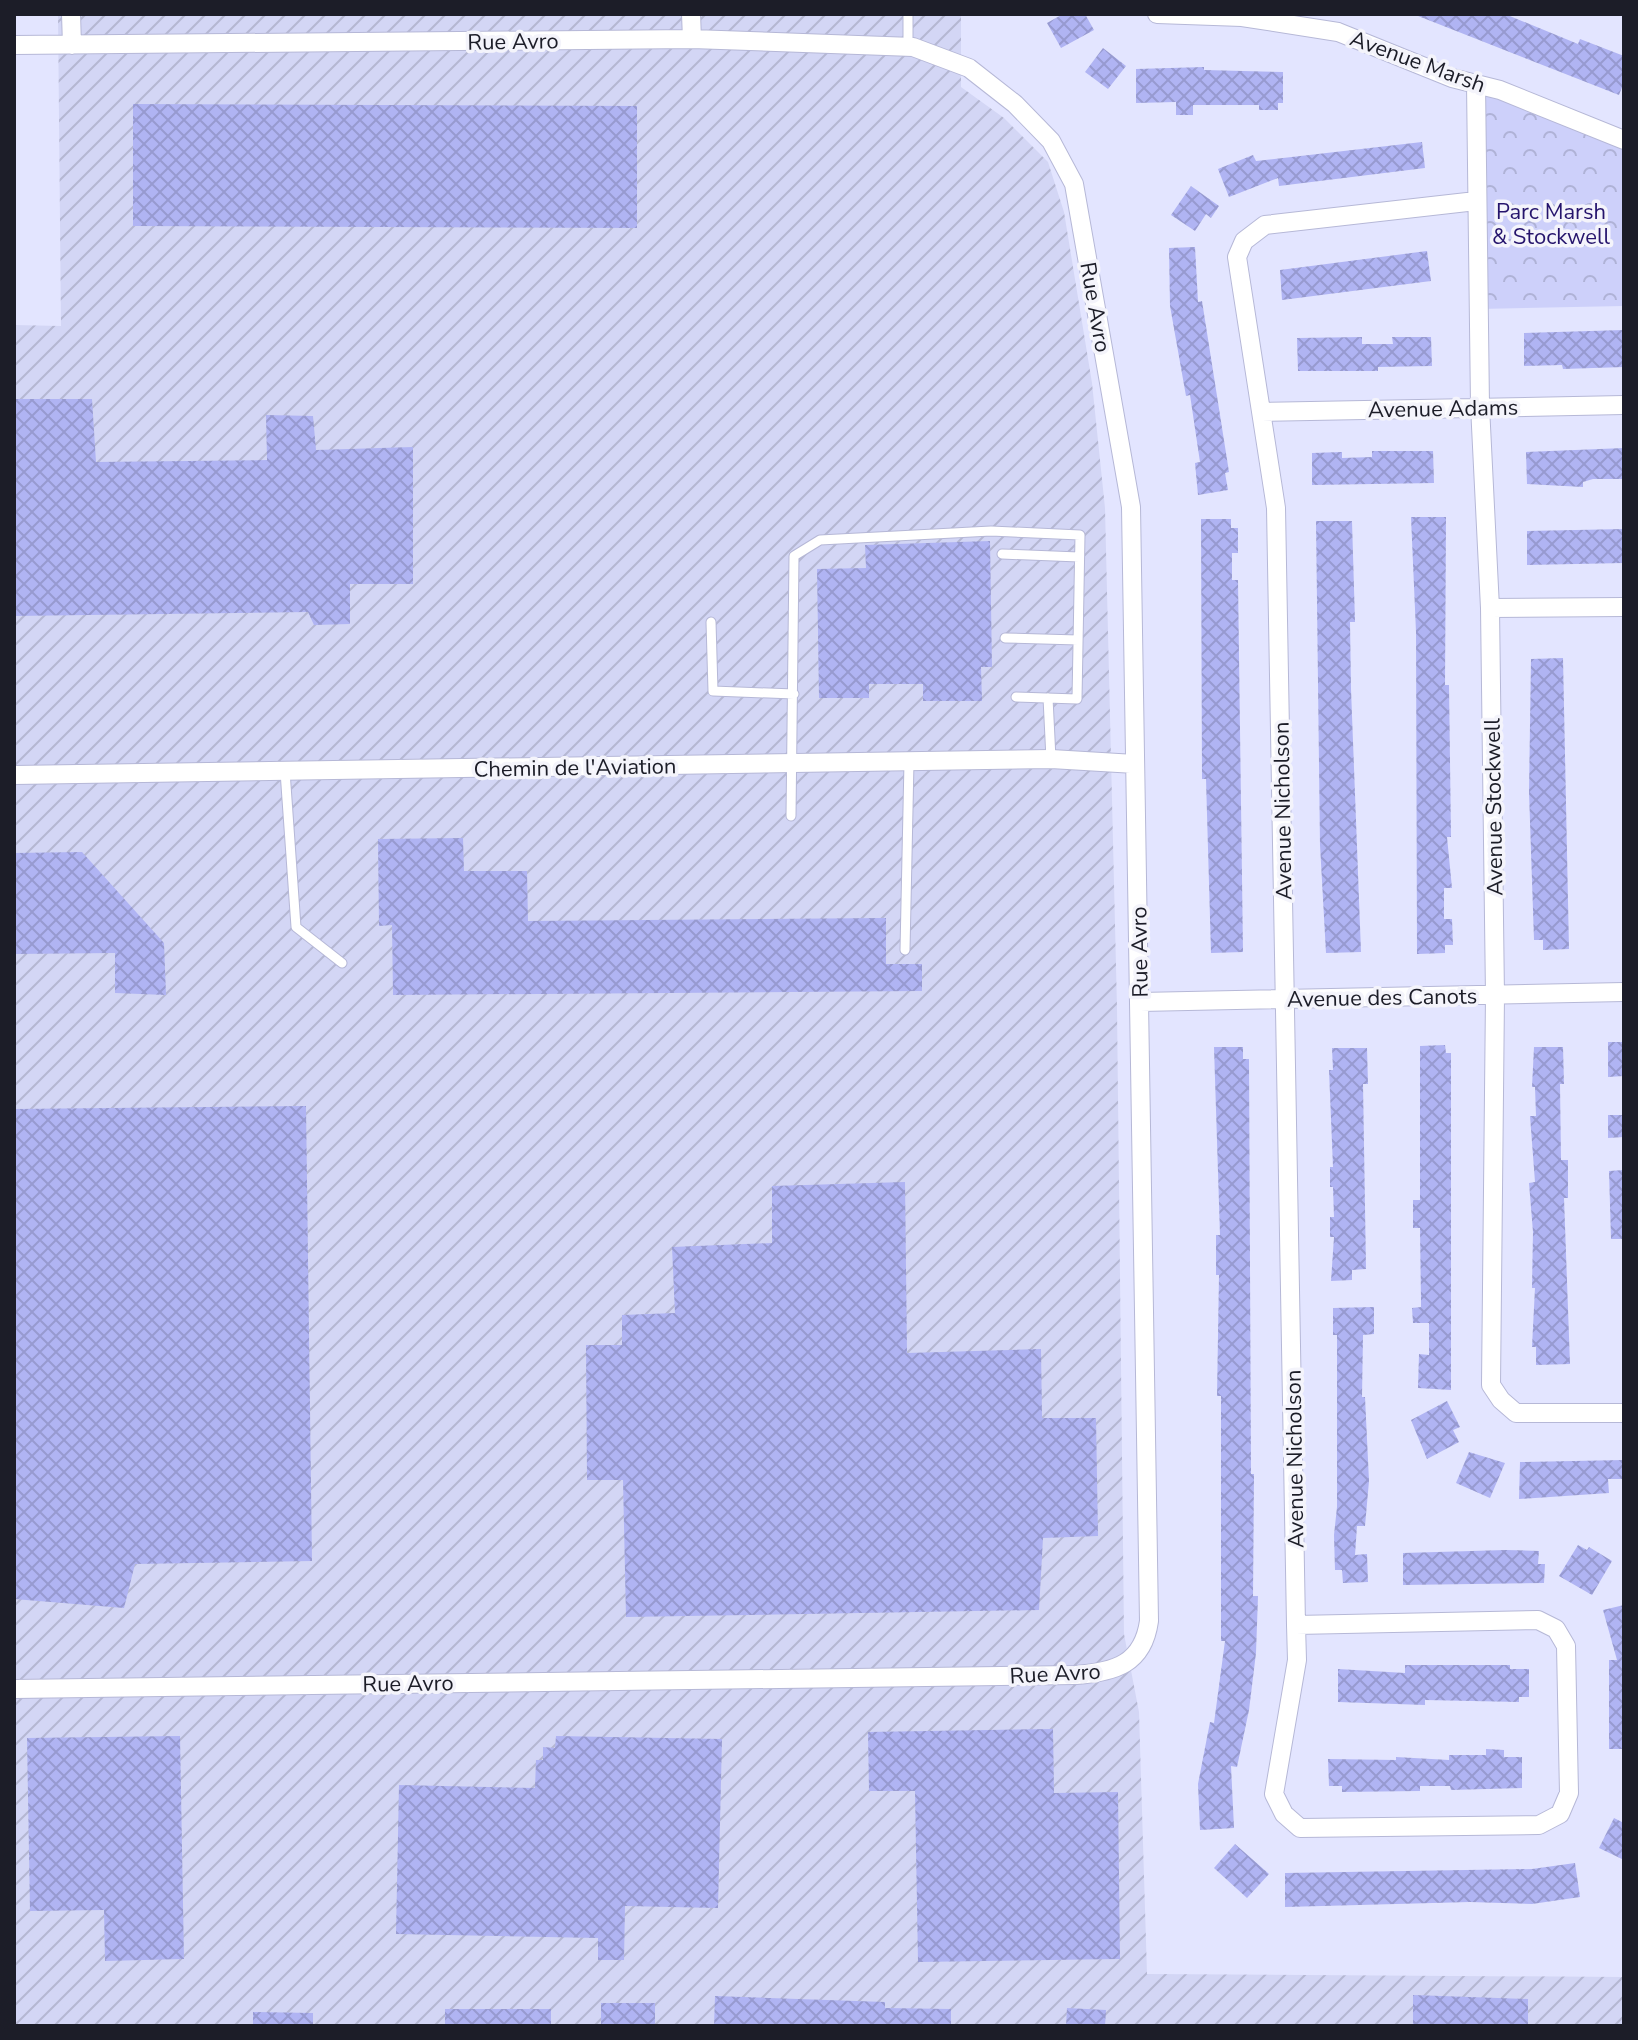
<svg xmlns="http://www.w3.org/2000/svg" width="1638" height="2040" viewBox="0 0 1638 2040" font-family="'Nunito Sans',sans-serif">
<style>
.industrial{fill:url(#industrial-furrows)}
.forest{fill:url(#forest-crowns)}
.building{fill:url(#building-cross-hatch)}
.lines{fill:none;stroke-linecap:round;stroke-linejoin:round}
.lane-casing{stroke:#b6b8d7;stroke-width:11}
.street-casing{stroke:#b6b8d7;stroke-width:20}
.lane{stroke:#fff;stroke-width:9}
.street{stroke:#fff;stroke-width:18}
.labels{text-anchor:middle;stroke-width:7;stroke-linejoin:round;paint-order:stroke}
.street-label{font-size:22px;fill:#1c1d28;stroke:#f4f4fb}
.park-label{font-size:22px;fill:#25146c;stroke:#f4f4fb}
</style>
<defs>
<pattern id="industrial-furrows" width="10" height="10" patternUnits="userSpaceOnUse" patternTransform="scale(2)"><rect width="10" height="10" fill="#d3d6f5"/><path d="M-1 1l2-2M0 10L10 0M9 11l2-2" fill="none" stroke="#b5b7d2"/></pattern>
<pattern id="forest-crowns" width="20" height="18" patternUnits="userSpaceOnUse" patternTransform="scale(2)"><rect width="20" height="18" fill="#cdd0fa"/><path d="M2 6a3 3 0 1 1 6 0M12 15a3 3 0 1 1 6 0" fill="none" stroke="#afb2d6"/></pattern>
<pattern id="building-cross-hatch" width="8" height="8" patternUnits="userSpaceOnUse" patternTransform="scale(2)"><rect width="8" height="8" fill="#b0b4f3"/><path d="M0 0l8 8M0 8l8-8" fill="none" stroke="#979ad0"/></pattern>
</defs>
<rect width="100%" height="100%" fill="#e3e5ff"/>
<path class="industrial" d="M 58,14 L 961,14 L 961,87 L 1004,118 L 1048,162 L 1064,212 L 1092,383 L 1105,508 L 1117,1008 L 1124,1634 L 1139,1712 L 1147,1974 L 1624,1977 L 1624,2026 L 14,2026 L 14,325 L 61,326 Z"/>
<path class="forest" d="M 1476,84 L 1624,141 L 1624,306 L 1479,309 Z"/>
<path class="building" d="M 1063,14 L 1085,14 L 1094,30 L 1061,48 L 1047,23 Z
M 1413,14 L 1505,14 L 1578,44 L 1580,39 L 1624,56 L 1624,82 L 1619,95 Z
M 1103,48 L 1126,66 L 1108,89 L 1085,72 Z
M 1204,67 L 1204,70 L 1283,72 L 1283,103 L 1278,103 L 1278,110 L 1259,110 L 1259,105 L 1193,105 L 1193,115 L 1176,115 L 1176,102 L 1136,103 L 1136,69 Z
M 133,104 L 637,106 L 637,228 L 133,226 Z
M 1422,142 L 1425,168 L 1279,186 L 1278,178 L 1229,197 L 1218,169 L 1253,155 L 1256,161 Z
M 1191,186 L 1219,206 L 1211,218 L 1206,214 L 1195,231 L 1171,215 Z
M 1195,247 L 1198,302 L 1202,301 L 1229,472 L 1225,473 L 1228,490 L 1198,495 L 1195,463 L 1200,462 L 1190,395 L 1186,396 L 1170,306 L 1169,248 Z
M 1427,251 L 1431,281 L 1282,300 L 1280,270 Z
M 1624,330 L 1624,367 L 1563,369 L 1562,365 L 1524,366 L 1524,333 Z
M 1362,337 L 1362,344 L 1393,344 L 1392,337 L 1431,337 L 1432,366 L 1378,367 L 1378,371 L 1298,371 L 1297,338 Z
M 14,399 L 92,399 L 96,462 L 267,460 L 266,415 L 313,416 L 316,450 L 413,447 L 413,584 L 350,584 L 350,624 L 314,625 L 308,612 L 14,616 Z
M 1624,448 L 1624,479 L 1593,479 L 1583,482 L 1583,487 L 1527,484 L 1526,452 Z
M 1372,451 L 1433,451 L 1434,483 L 1312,485 L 1312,453 L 1342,452 L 1342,458 L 1372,457 Z
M 1411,517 L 1446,517 L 1445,685 L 1449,685 L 1451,837 L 1447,837 L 1452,888 L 1444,888 L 1444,919 L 1452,919 L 1453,945 L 1445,945 L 1445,953 L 1417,954 L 1416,632 Z
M 1201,519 L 1231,519 L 1231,528 L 1238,528 L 1238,553 L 1232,553 L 1232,580 L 1238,580 L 1243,952 L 1211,953 L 1206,779 L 1202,779 Z
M 1316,521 L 1352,521 L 1355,622 L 1350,622 L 1351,689 L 1361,952 L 1326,953 L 1320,845 Z
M 1624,529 L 1624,563 L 1527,565 L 1527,531 Z
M 990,541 L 992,667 L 981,667 L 982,701 L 923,701 L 923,684 L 869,684 L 869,698 L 819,698 L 817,569 L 866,568 L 865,545 Z
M 1563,658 L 1569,949 L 1543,950 L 1543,940 L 1534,940 L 1529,792 L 1531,659 Z
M 463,838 L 464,871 L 527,871 L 528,921 L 886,918 L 886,964 L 922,964 L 922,991 L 393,995 L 392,925 L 379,926 L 378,839 Z
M 82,852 L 164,943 L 166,995 L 115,993 L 115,953 L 14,954 L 14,853 Z
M 1608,1042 L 1624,1042 L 1624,1076 L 1608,1077 Z
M 1445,1045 L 1446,1053 L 1451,1053 L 1451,1390 L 1418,1388 L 1419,1354 L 1429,1355 L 1429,1323 L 1413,1323 L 1412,1308 L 1421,1307 L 1421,1301 L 1420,1228 L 1413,1228 L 1413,1200 L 1420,1200 L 1420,1046 Z
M 1214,1047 L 1243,1047 L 1243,1059 L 1249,1059 L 1251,1474 L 1254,1474 L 1253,1596 L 1258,1596 L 1256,1653 L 1249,1710 L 1237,1767 L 1231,1766 L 1234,1828 L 1200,1830 L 1198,1784 L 1210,1722 L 1214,1723 L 1225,1641 L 1221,1641 L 1221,1396 L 1217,1396 L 1219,1275 L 1216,1275 L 1216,1235 L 1220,1235 Z
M 1534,1047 L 1563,1047 L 1564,1084 L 1560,1084 L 1561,1160 L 1568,1160 L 1568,1198 L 1564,1198 L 1570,1364 L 1536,1365 L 1536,1347 L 1532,1347 L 1535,1288 L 1532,1288 L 1533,1232 L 1529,1183 L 1535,1182 L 1530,1116 L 1536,1116 L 1535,1087 L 1532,1087 Z
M 1332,1048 L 1367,1048 L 1368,1084 L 1363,1084 L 1366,1269 L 1352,1270 L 1352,1280 L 1331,1281 L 1334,1237 L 1330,1237 L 1330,1217 L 1334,1217 L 1333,1187 L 1330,1187 L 1330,1167 L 1333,1167 L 1329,1070 L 1333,1070 Z
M 306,1106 L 312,1561 L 135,1564 L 124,1608 L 14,1599 L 14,1109 Z
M 1608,1115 L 1624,1115 L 1624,1137 L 1608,1138 Z
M 1624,1170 L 1624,1239 L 1611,1239 L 1609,1171 Z
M 905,1182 L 907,1353 L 1041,1349 L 1042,1418 L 1096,1418 L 1098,1536 L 1043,1538 L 1039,1610 L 626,1617 L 623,1480 L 587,1480 L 586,1345 L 622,1345 L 622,1315 L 675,1313 L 672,1247 L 772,1243 L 772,1186 Z
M 1374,1307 L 1374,1334 L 1363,1335 L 1362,1397 L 1365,1397 L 1369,1481 L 1365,1526 L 1357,1526 L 1355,1555 L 1367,1554 L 1368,1582 L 1343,1583 L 1342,1570 L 1335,1570 L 1334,1535 L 1337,1507 L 1337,1335 L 1333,1335 L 1333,1308 Z
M 1447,1401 L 1460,1427 L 1453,1430 L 1459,1442 L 1427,1459 L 1411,1420 Z
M 1469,1452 L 1505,1463 L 1490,1498 L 1456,1483 Z
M 1624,1460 L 1624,1479 L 1608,1479 L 1609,1493 L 1519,1499 L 1520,1462 Z
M 1578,1545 L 1587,1550 L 1589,1547 L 1612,1561 L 1592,1595 L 1559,1576 Z
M 1506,1550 L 1539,1551 L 1538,1564 L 1545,1564 L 1544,1583 L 1403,1585 L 1403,1553 Z
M 1624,1605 L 1624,1749 L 1609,1749 L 1609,1660 L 1617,1660 L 1603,1610 Z
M 1405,1665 L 1510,1665 L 1510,1669 L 1529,1669 L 1529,1697 L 1519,1697 L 1519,1702 L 1425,1700 L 1425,1705 L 1338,1702 L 1338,1669 L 1405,1673 Z
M 1053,1729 L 1054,1793 L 1118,1792 L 1120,1959 L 918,1962 L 915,1791 L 869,1791 L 868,1732 Z
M 180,1736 L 184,1959 L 105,1961 L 104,1910 L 30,1911 L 27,1738 Z
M 556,1736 L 722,1739 L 718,1908 L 625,1906 L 624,1960 L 598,1960 L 598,1938 L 396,1934 L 399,1785 L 535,1788 L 536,1760 L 543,1760 L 543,1747 L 555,1748 Z
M 1486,1749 L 1504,1750 L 1504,1757 L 1522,1757 L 1522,1788 L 1451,1790 L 1450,1786 L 1420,1786 L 1420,1791 L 1342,1792 L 1342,1786 L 1329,1786 L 1328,1759 L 1396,1760 L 1396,1757 L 1449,1760 L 1449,1755 L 1486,1755 Z
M 1614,1818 L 1624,1823 L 1624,1860 L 1599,1848 Z
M 1235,1844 L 1269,1874 L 1247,1898 L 1214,1868 Z
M 1575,1863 L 1580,1897 L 1532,1904 L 1470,1902 L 1285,1907 L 1285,1873 L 1532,1869 Z
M 1413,1995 L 1528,1999 L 1528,2026 L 1413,2026 Z
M 715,1996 L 885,2002 L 885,2008 L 951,2009 L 951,2026 L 714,2026 Z
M 601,2003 L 655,2003 L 655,2026 L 601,2026 Z
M 1067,2008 L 1106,2010 L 1105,2026 L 1066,2026 Z
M 445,2009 L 551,2009 L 551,2026 L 445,2026 Z
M 253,2012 L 313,2013 L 313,2026 L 253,2026 Z"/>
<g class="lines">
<g class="lane-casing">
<path id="lane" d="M 908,14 L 908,47
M 1002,554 L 1079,557
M 711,622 L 713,691 L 794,694
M 1005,638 L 1078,640
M 1048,698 L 1051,759
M 285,771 L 296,927 L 342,963
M 791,816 L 794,556 L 820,540 L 991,531 L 1080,535 L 1077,699 L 1016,697
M 905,950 L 909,762"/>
</g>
<g class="street-casing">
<path id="street" d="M 71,14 L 72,45
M 691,14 L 692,39
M 1157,14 L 1242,17 L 1338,32 L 1452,78 L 1500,90 L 1624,140
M 14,45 L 692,39 L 913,47 L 969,68 L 1015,104 L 1051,141 L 1074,184 L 1131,507 L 1149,1621 C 1143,1664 1115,1672 1076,1675 L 14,1689
M 1476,84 L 1480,406 L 1490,608 L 1495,996 L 1491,1385 L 1501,1400 L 1516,1413 L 1624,1413
M 1262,412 L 1624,405
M 1490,608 L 1624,607
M 14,775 L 1051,759 L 1135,764
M 1140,1002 L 1624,992
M 1296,1625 L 1538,1620 L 1556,1629 L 1566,1646 L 1569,1793 L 1560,1814 L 1539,1825 L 1300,1828 L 1284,1814 L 1274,1794 L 1297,1660 L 1296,1625 L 1276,508 L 1237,257 L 1244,241 L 1265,225 L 1476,201"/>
</g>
<use href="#lane" class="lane"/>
<use href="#street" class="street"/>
</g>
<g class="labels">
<g class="street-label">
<text transform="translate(513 41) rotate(-1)" y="8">Rue Avro</text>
<text transform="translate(1418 61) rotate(20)" y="8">Avenue Marsh</text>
<text transform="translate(1096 307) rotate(80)" y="8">Rue Avro</text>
<text transform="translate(1443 408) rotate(-1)" y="8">Avenue Adams</text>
<text transform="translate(575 767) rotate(-1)" y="8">Chemin de l'Aviation</text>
<text transform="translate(1493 807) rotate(-91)" y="8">Avenue Stockwell</text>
<text transform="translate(1282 811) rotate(-91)" y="8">Avenue Nicholson</text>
<text transform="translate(1139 952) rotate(-91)" y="8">Rue Avro</text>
<text transform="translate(1382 997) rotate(-1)" y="8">Avenue des Canots</text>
<text transform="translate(1294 1459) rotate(-91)" y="8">Avenue Nicholson</text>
<text transform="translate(1055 1673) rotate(-3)" y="8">Rue Avro</text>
<text transform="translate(408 1683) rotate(-1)" y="8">Rue Avro</text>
</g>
<g class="park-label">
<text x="1551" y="219">Parc Marsh<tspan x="1551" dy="25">&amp; Stockwell</tspan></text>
</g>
</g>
<rect width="1638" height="2040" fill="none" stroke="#1c1d28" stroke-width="32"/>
</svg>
